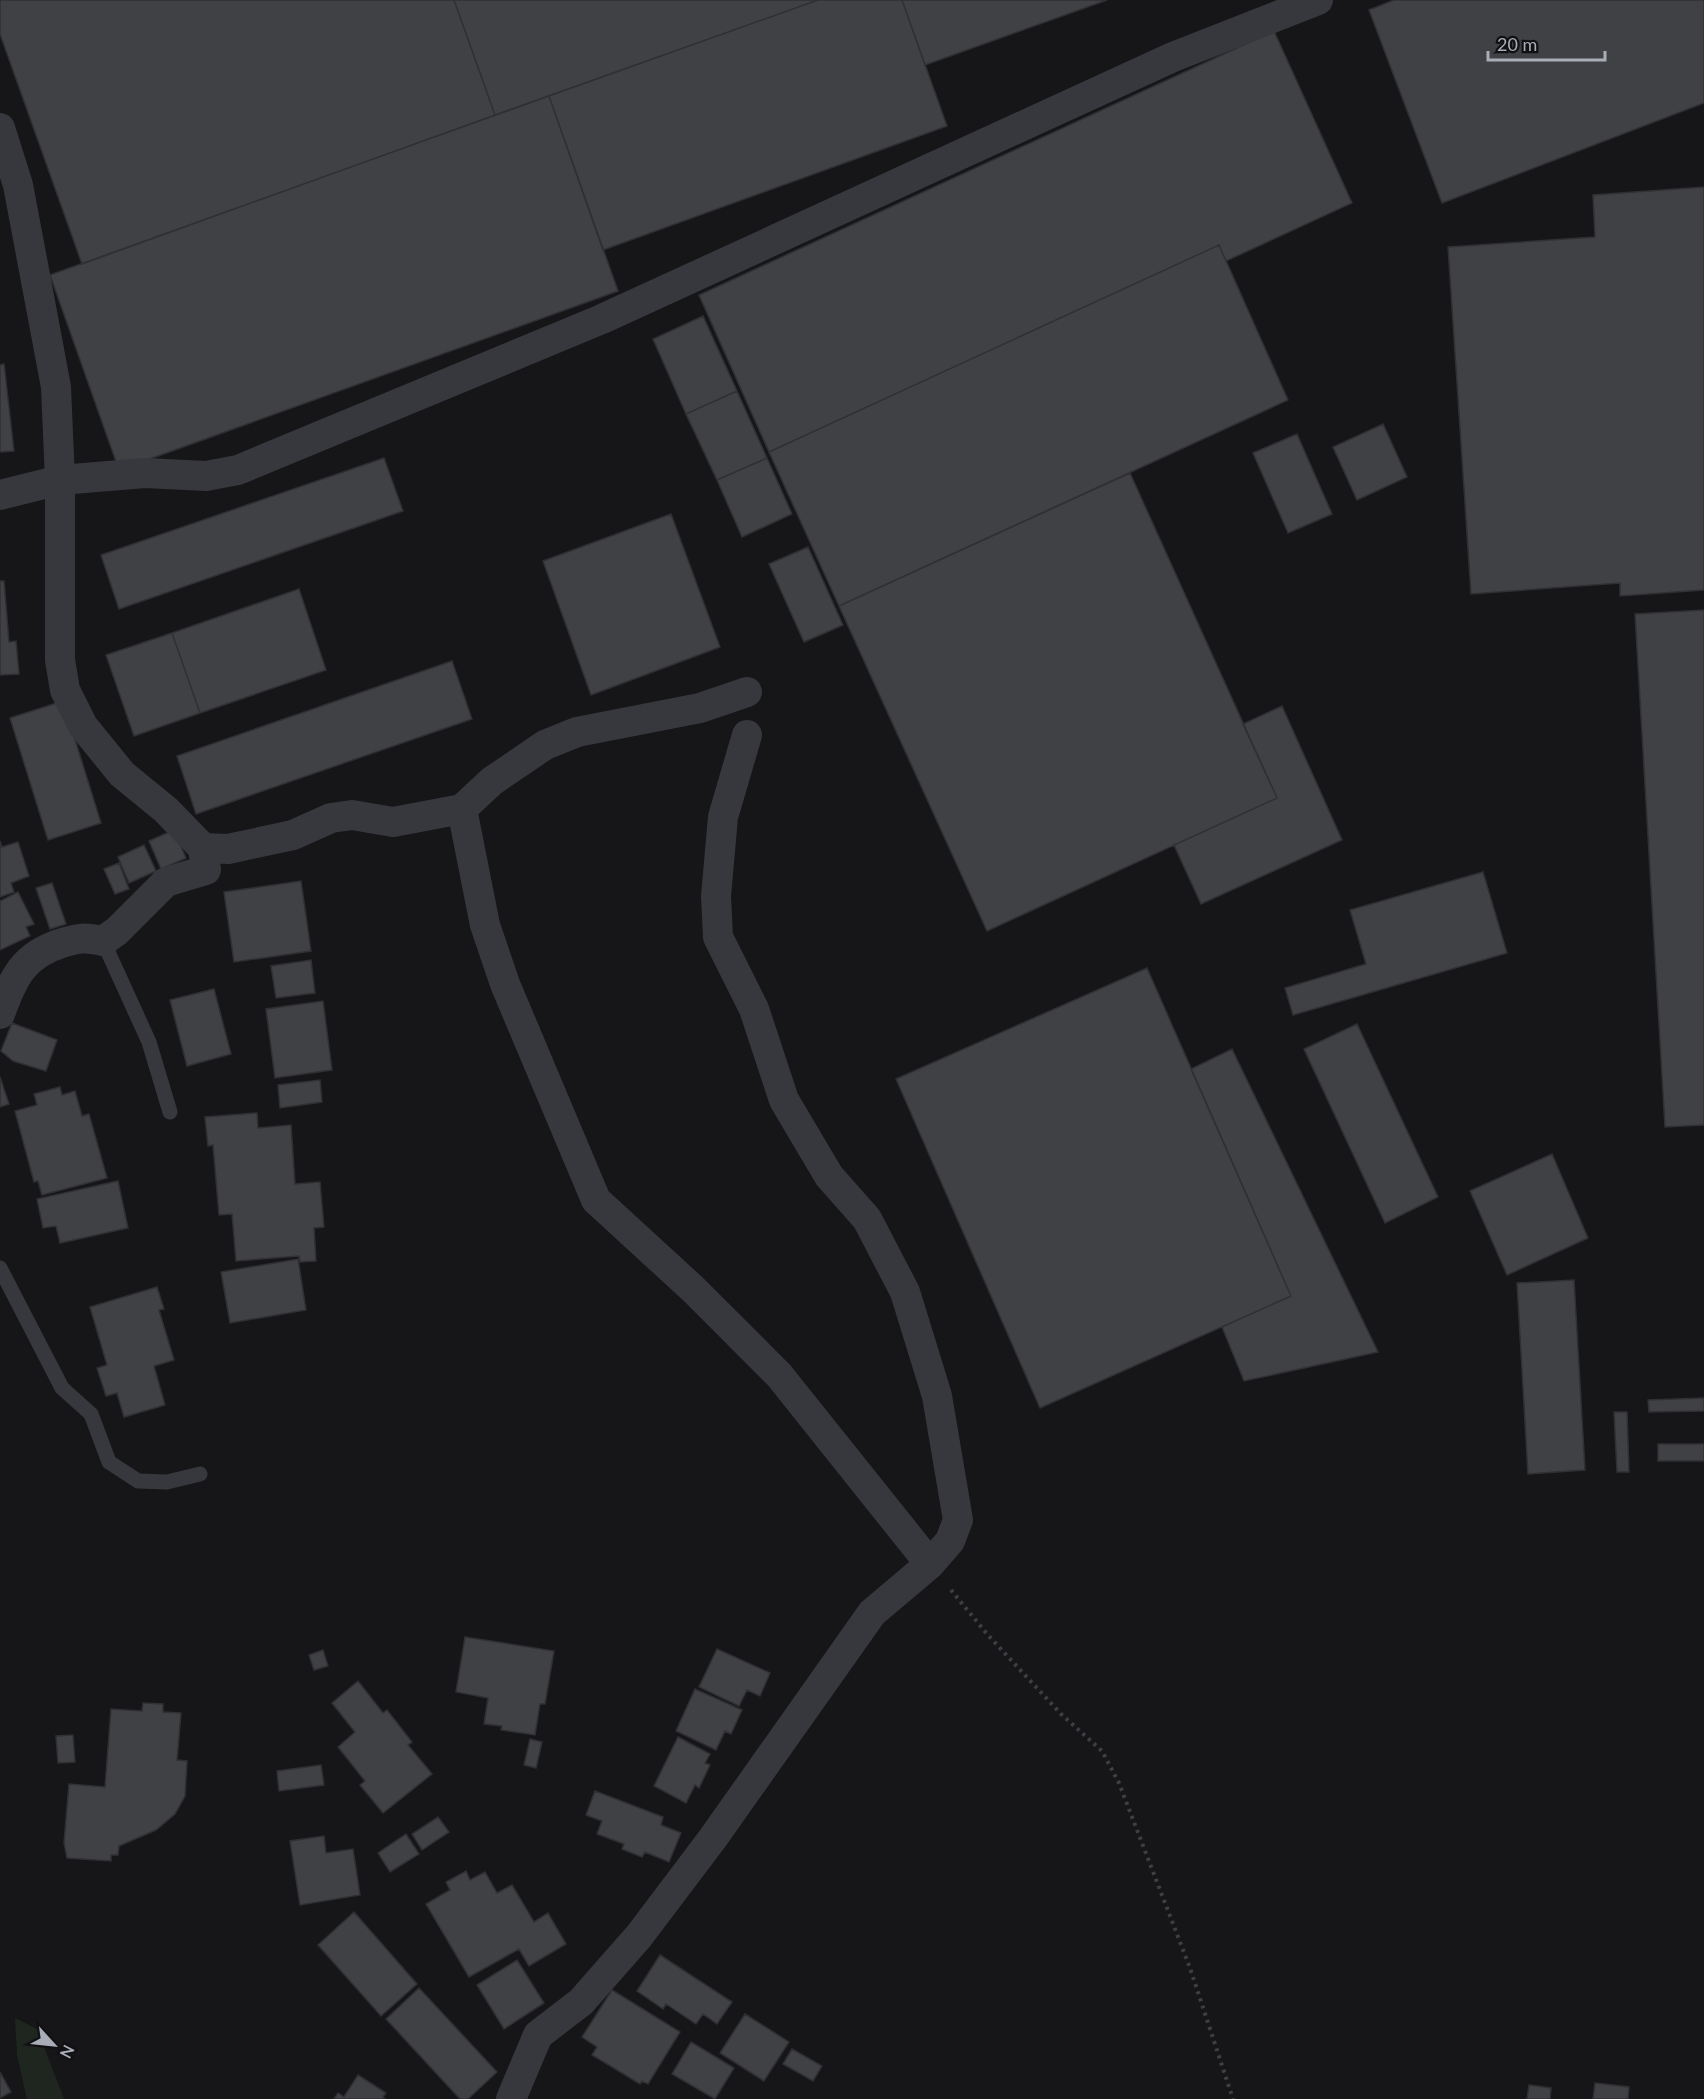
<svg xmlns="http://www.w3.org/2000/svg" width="1704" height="2099" viewBox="0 0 1704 2099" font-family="Lato,sans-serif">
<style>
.green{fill:#1e261f}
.building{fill:#404145;stroke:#303034;stroke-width:1.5}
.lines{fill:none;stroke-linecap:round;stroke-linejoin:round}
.path{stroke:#3d3f44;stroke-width:4;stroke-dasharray:3 4.5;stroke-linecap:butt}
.service{stroke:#37383d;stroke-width:15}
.minor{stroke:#37383d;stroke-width:30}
</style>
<rect width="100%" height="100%" fill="#161618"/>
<path class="green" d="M 15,2018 L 37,2029 L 64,2099 L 27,2099 L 17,2055 Z"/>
<path class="building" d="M 0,0 L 454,0 L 495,115 L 82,264 L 0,34 Z
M 454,0 L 818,0 L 495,115 Z
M 818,0 L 902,0 L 947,126 L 603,250 L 549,96 Z
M 902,0 L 1107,0 L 925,65 Z
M 1394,0 L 1704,0 L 1704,103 L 1442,203 L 1369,10 Z
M 1274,31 L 1352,203 L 1226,261 L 1219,245 L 769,452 L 699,295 Z
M 549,96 L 618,291 L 119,470 L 50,275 Z
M 1704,187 L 1704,590 L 1620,596 L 1620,583 L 1471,594 L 1448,247 L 1595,237 L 1593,195 Z
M 1219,245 L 1288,400 L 839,606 L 769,452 Z
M 703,316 L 737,391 L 686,414 L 653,339 Z
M 4,364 L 14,451 L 0,452 L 0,365 Z
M 737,391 L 767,458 L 717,480 L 686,414 Z
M 1383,424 L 1407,477 L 1357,500 L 1333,447 Z
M 1297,434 L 1332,514 L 1288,533 L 1253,453 Z
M 384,458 L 403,511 L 119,609 L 101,555 Z
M 767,458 L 792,514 L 742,537 L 717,480 Z
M 1130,473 L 1277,798 L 987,931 L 839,606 Z
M 671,514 L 720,647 L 591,695 L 543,561 Z
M 808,547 L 843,625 L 804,642 L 769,564 Z
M 0,581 L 4,581 L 9,642 L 16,641 L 19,674 L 0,675 Z
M 299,589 L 326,670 L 200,713 L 172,633 Z
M 1704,610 L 1704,1125 L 1665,1127 L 1635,614 Z
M 172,633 L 200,713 L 134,736 L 106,655 Z
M 452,661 L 472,719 L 196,814 L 177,756 Z
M 63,701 L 101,823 L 48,840 L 10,718 Z
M 1282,706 L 1342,840 L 1201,904 L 1174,845 L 1277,798 L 1243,724 Z
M 174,830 L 186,858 L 161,869 L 149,841 Z
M 0,841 L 2,847 L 18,842 L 29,876 L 11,883 L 14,892 L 0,897 Z
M 144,845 L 156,871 L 129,883 L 118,857 Z
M 119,863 L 129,889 L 115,894 L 104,869 Z
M 1483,872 L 1507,953 L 1293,1015 L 1285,988 L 1366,964 L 1350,910 Z
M 301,881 L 311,951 L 234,962 L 224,892 Z
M 52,883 L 66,924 L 50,929 L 36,888 Z
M 18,892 L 34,924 L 26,927 L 30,936 L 0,950 L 0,901 Z
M 311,960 L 315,993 L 276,998 L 271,966 Z
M 1147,968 L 1291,1296 L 1040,1408 L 896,1079 Z
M 214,989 L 231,1054 L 187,1066 L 170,1000 Z
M 323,1001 L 332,1070 L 275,1078 L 266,1009 Z
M 12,1023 L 57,1040 L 46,1071 L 13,1061 L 1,1051 Z
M 1357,1024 L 1438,1197 L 1385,1223 L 1304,1049 Z
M 1232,1049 L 1378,1352 L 1244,1381 L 1222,1327 L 1291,1296 L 1191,1069 Z
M 0,1077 L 9,1104 L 0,1107 Z
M 320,1080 L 322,1102 L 280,1108 L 278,1085 Z
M 60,1087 L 62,1095 L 75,1091 L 82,1116 L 89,1114 L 107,1178 L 42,1195 L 38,1181 L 34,1182 L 15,1111 L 37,1105 L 34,1094 Z
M 257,1113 L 258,1128 L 291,1125 L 295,1184 L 320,1182 L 324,1227 L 314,1228 L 316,1261 L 300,1262 L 299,1256 L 236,1261 L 232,1214 L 219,1215 L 213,1145 L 208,1146 L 205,1117 Z
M 1552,1154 L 1588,1238 L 1507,1275 L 1470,1191 Z
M 118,1181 L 128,1228 L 60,1243 L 56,1226 L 43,1228 L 37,1199 Z
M 298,1259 L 306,1310 L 230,1323 L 221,1272 Z
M 1574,1280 L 1585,1470 L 1528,1474 L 1517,1283 Z
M 157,1287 L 164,1309 L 159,1310 L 174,1360 L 154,1366 L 165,1405 L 124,1417 L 117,1393 L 106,1396 L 97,1368 L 107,1365 L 90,1307 Z
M 1704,1398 L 1704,1411 L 1649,1412 L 1648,1400 Z
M 1614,1412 L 1627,1412 L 1629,1472 L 1617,1472 Z
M 1658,1444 L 1704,1444 L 1704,1461 L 1658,1461 Z
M 465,1637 L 554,1651 L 545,1704 L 540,1704 L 535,1735 L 501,1730 L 502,1726 L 484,1724 L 488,1698 L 456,1692 Z
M 717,1649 L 770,1673 L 760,1696 L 747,1690 L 739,1706 L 699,1687 Z
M 323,1650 L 328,1666 L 314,1670 L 309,1655 Z
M 358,1681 L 383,1713 L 387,1710 L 412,1742 L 408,1745 L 432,1774 L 383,1813 L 360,1785 L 365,1781 L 338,1747 L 355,1732 L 332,1703 Z
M 695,1689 L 742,1710 L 731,1734 L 725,1731 L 716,1750 L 676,1731 Z
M 143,1703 L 163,1704 L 163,1712 L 181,1713 L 177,1760 L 187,1761 L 185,1796 L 175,1814 L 156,1830 L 119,1846 L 118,1855 L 111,1855 L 111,1861 L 67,1858 L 64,1843 L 69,1784 L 105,1787 L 111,1709 L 142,1711 Z
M 73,1735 L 75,1762 L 58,1763 L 56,1736 Z
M 678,1737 L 710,1754 L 705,1763 L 710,1765 L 699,1788 L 695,1785 L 686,1803 L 654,1786 Z
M 530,1739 L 542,1742 L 536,1768 L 524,1765 Z
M 321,1765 L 324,1785 L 279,1791 L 277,1771 Z
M 595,1791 L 663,1817 L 661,1825 L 681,1833 L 669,1862 L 645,1852 L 642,1857 L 622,1849 L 624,1844 L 597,1834 L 602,1821 L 586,1815 Z
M 438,1817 L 449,1832 L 422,1850 L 412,1834 Z
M 406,1834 L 419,1854 L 390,1872 L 378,1853 Z
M 324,1836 L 326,1853 L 353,1849 L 360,1895 L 300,1905 L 290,1841 Z
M 466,1871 L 470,1880 L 485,1872 L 497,1893 L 512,1885 L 534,1922 L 548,1913 L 566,1944 L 529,1966 L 519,1949 L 469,1977 L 426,1904 L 450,1890 L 446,1882 Z
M 354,1912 L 417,1984 L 381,2016 L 318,1945 Z
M 660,1955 L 732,2002 L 717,2024 L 703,2014 L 696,2024 L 666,2004 L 663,2009 L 637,1991 Z
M 517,1960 L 544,2003 L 504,2029 L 477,1985 Z
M 419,1988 L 497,2072 L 468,2099 L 460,2099 L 386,2019 Z
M 612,1990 L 680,2032 L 648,2084 L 642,2081 L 640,2084 L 592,2055 L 597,2047 L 582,2037 Z
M 745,2014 L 789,2042 L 764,2081 L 720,2053 Z
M 691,2042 L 734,2068 L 715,2099 L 672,2074 Z
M 792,2049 L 822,2066 L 813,2081 L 783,2064 Z
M 0,2072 L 11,2092 L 0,2098 Z
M 358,2075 L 386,2093 L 383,2097 L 385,2099 L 334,2099 L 338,2093 L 344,2097 Z
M 1595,2083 L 1629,2087 L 1628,2099 L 1593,2099 Z
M 1529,2085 L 1551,2088 L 1550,2099 L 1527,2099 Z"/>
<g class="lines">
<path class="path" d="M 951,1590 L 987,1634 L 1061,1714 L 1102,1751 L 1119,1783 L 1190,1968 L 1233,2099"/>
<path class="service" d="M 103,941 L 149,1042 L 170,1112
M 0,1268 L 62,1388 L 91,1414 L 109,1462 L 138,1481 L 167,1482 L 200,1474"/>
<path class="minor" d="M 0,128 L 18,185 L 56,387 L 60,480 L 60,660 L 65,690 L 83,726 L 122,774 L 166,810 L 203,848 L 228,849 L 293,835 L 331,818 L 352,815 L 393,822 L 462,809 L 485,925 L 505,984 L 596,1200 L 693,1289 L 779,1375 L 930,1564 L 872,1613 L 713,1838 L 639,1936 L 581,2002 L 538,2035 L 511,2099
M 0,495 L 60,480 L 145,473 L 206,476 L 238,470 L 602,319 L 1173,57 L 1318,0
M 747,735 L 723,817 L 716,896 L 718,937 L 754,1009 L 784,1100 L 829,1176 L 867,1219 L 905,1292 L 937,1396 L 958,1520 L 950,1541 L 930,1564
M 462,809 L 492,781 L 545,745 L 577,732 L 700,708 L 747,692
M 0,1014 C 13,978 23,955 62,943 C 79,938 84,937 103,941 L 117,931 L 166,882 L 206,870 L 203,848"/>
</g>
<g transform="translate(54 2045) rotate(117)" stroke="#111113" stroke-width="4.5" paint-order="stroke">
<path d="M0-4.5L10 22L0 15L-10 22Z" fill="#a8adb8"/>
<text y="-9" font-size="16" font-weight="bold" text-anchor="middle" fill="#a8adb8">N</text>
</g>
<path d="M1488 51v9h117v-9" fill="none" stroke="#a8adb8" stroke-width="3"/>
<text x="1497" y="51" font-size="18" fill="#a8adb8" stroke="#111113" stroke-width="4.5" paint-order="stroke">20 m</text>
</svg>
